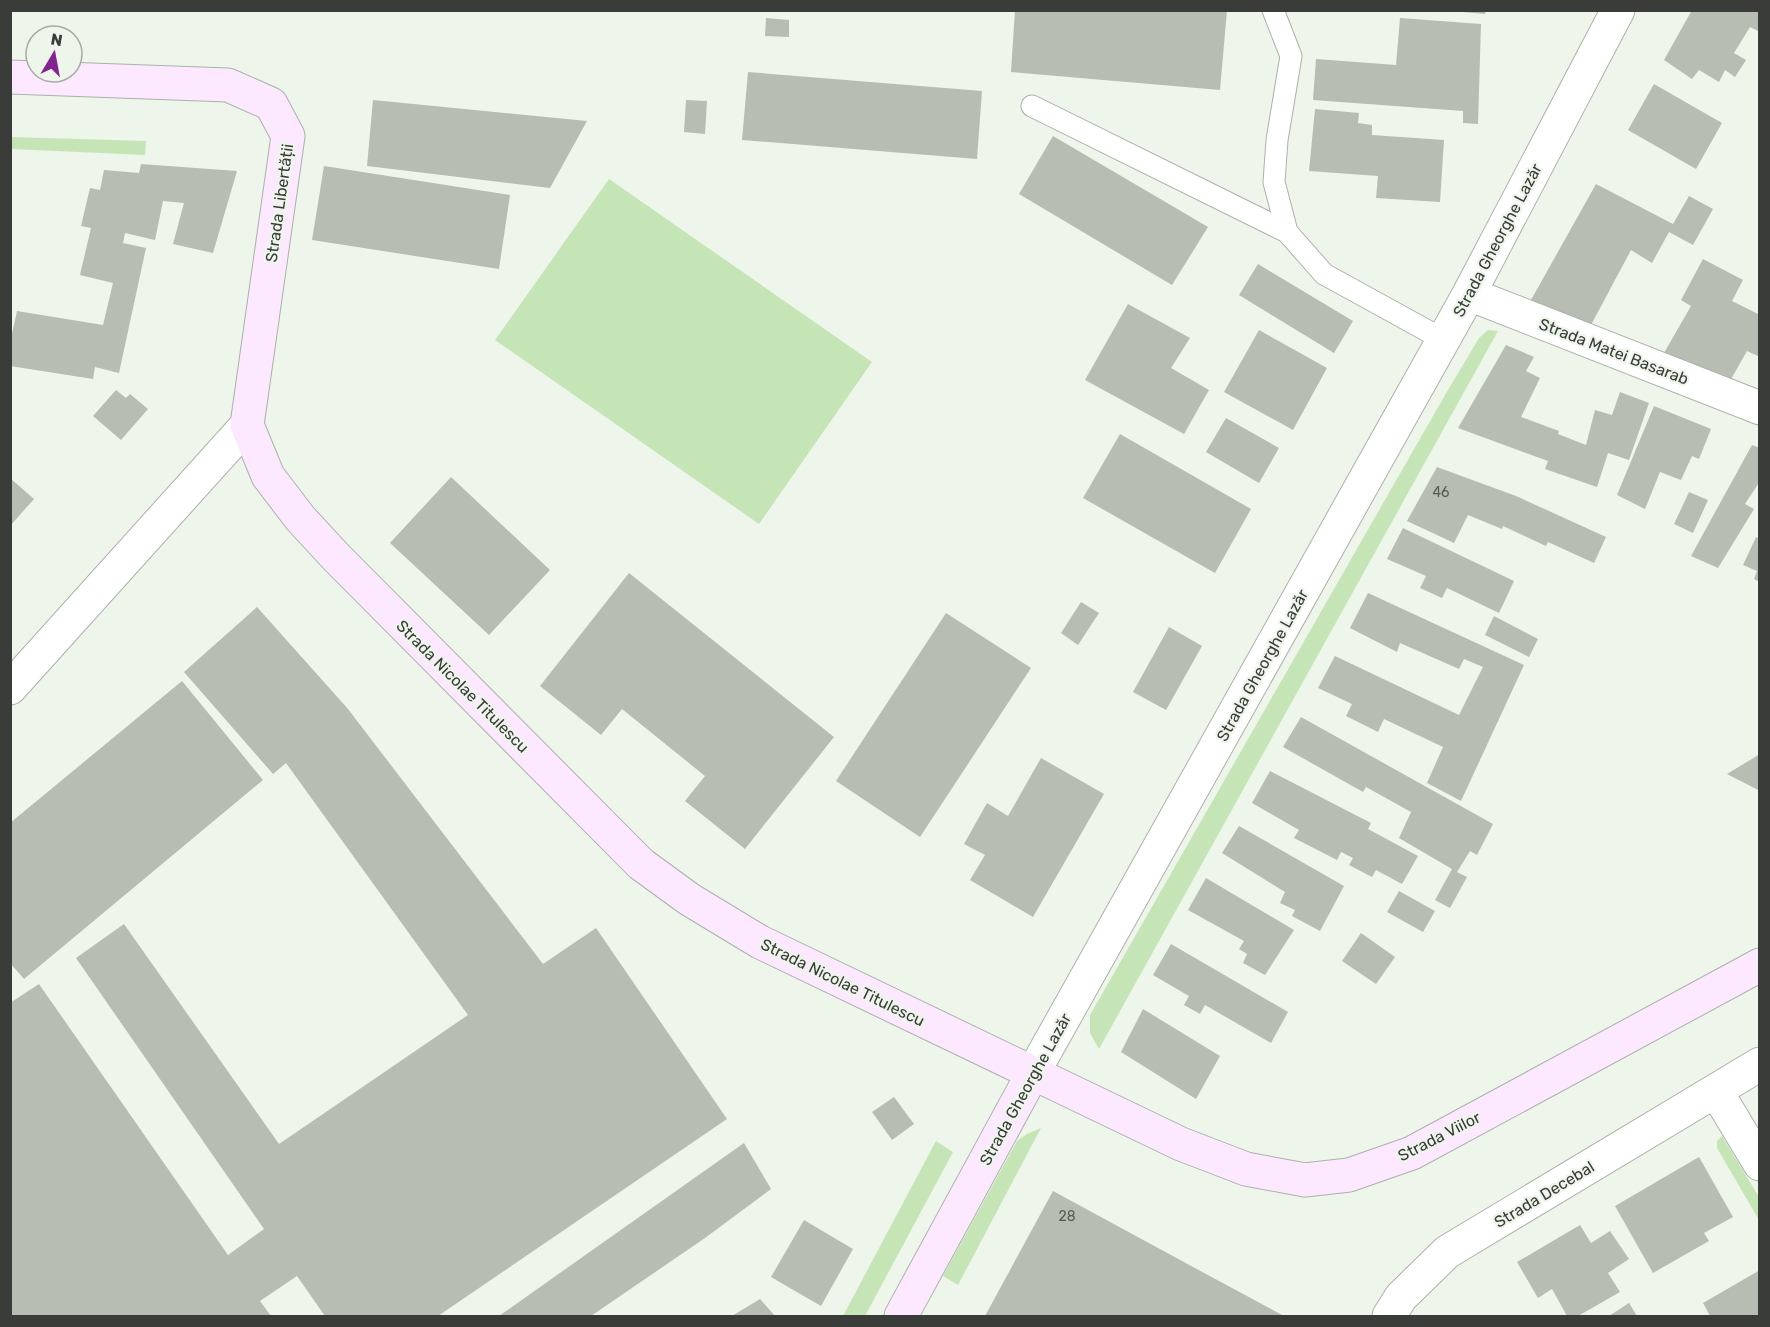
<svg xmlns="http://www.w3.org/2000/svg" width="1770" height="1327" viewBox="0 0 1770 1327" font-family="Rubik,sans-serif">
<style>
.green{fill:#c5e5b7}
.building{fill:#b6bdb3}
.lines{fill:none;stroke-linecap:round;stroke-linejoin:round}
.lane-casing{stroke:#abb2a9;stroke-width:23}
.street-casing{stroke:#abb2a9;stroke-width:35}
.secondary-casing{stroke:#abb2a9;stroke-width:35}
.lane{stroke:#fff;stroke-width:21}
.street{stroke:#fff;stroke-width:33}
.secondary{stroke:#fce8ff;stroke-width:33}
.labels{text-anchor:middle;stroke-width:4.5;stroke-linejoin:round;paint-order:stroke}
.number-label{font-size:14px;fill:#585c57}
.street-label{font-size:16px;fill:#393c38;stroke:#eef5eb}
</style>
<rect width="100%" height="100%" fill="#eef5eb"/>
<path class="green" d="M 11,137 L 146,141 L 145,155 L 11,149 Z
M 609,179 L 872,362 L 759,524 L 495,340 Z
M 1488,330 L 1498,331 L 1099,1049 L 1090,1033 L 1090,1015 L 1445,395 L 1479,338 Z
M 1041,1128 L 958,1285 L 943,1276 L 1017,1141 L 1027,1134 Z
M 1722,1136 L 1759,1197 L 1759,1220 L 1717,1148 L 1717,1141 Z
M 936,1141 L 953,1152 L 865,1316 L 843,1316 Z"/>
<path class="building" d="M 1015,10 L 1227,10 L 1220,90 L 1011,72 Z
M 1462,10 L 1486,10 L 1485,14 L 1462,12 Z
M 1692,10 L 1760,10 L 1760,32 L 1750,27 L 1734,53 L 1746,60 L 1735,77 L 1725,70 L 1719,82 L 1699,70 L 1692,79 L 1664,60 Z
M 766,18 L 789,20 L 789,37 L 765,36 Z
M 1400,18 L 1481,24 L 1478,124 L 1463,123 L 1463,111 L 1313,100 L 1316,59 L 1396,65 Z
M 748,72 L 982,91 L 977,159 L 742,140 Z
M 1654,84 L 1722,123 L 1696,169 L 1628,130 Z
M 373,100 L 587,121 L 550,188 L 367,166 Z
M 686,100 L 707,101 L 705,134 L 684,132 Z
M 1315,109 L 1359,113 L 1358,123 L 1372,125 L 1372,135 L 1444,140 L 1440,202 L 1376,198 L 1378,176 L 1309,171 Z
M 1053,136 L 1208,227 L 1172,285 L 1019,194 Z
M 141,164 L 237,171 L 213,253 L 173,244 L 184,203 L 163,201 L 155,240 L 125,233 L 123,243 L 146,248 L 119,373 L 95,367 L 93,379 L 10,366 L 10,343 L 17,311 L 103,325 L 113,283 L 80,275 L 91,228 L 81,226 L 90,188 L 100,190 L 104,170 L 139,173 Z
M 324,166 L 510,195 L 499,269 L 312,240 Z
M 1596,184 L 1673,224 L 1689,196 L 1713,209 L 1693,245 L 1669,232 L 1652,263 L 1631,250 L 1591,325 L 1531,300 Z
M 1703,259 L 1743,280 L 1732,301 L 1760,315 L 1760,357 L 1747,351 L 1730,381 L 1664,353 L 1691,306 L 1681,300 Z
M 1258,264 L 1353,321 L 1334,353 L 1239,295 Z
M 1128,304 L 1190,338 L 1171,368 L 1209,390 L 1184,434 L 1085,380 Z
M 1259,330 L 1327,368 L 1293,430 L 1224,392 Z
M 1506,345 L 1534,357 L 1526,371 L 1540,378 L 1521,417 L 1559,431 L 1558,434 L 1586,445 L 1595,410 L 1612,415 L 1620,392 L 1649,403 L 1629,460 L 1608,453 L 1597,487 L 1545,469 L 1548,461 L 1458,428 Z
M 116,390 L 126,398 L 130,394 L 148,409 L 121,440 L 93,416 Z
M 1654,406 L 1711,429 L 1699,459 L 1692,456 L 1681,480 L 1660,472 L 1645,509 L 1617,495 Z
M 1226,418 L 1279,448 L 1259,483 L 1206,452 Z
M 1120,434 L 1251,509 L 1215,573 L 1083,498 Z
M 1752,445 L 1760,448 L 1760,481 L 1745,504 L 1754,509 L 1718,568 L 1691,556 Z
M 1437,467 L 1516,496 L 1606,537 L 1594,563 L 1548,542 L 1546,546 L 1503,526 L 1502,529 L 1468,515 L 1454,543 L 1407,521 Z
M 451,477 L 550,570 L 489,635 L 390,543 Z
M 10,478 L 34,499 L 10,526 Z
M 1689,492 L 1708,500 L 1693,533 L 1674,524 Z
M 1403,528 L 1514,581 L 1499,613 L 1447,588 L 1442,598 L 1420,588 L 1426,576 L 1387,559 Z
M 1756,537 L 1760,539 L 1760,582 L 1754,579 L 1757,571 L 1743,565 Z
M 629,573 L 834,737 L 745,849 L 685,801 L 705,776 L 622,709 L 601,735 L 540,686 Z
M 1368,593 L 1524,665 L 1461,801 L 1427,783 L 1443,747 L 1384,719 L 1378,732 L 1346,716 L 1352,704 L 1318,688 L 1335,656 L 1459,715 L 1483,667 L 1464,659 L 1459,669 L 1400,643 L 1397,652 L 1350,628 Z
M 1081,602 L 1099,613 L 1078,645 L 1061,633 Z
M 257,607 L 348,709 L 543,964 L 596,928 L 727,1119 L 438,1316 L 325,1316 L 297,1276 L 260,1301 L 271,1316 L 10,1316 L 10,1003 L 39,984 L 228,1255 L 264,1229 L 76,958 L 124,924 L 279,1144 L 468,1015 L 286,763 L 273,774 L 184,672 Z
M 946,613 L 1031,668 L 920,837 L 836,781 Z
M 1494,616 L 1538,639 L 1529,657 L 1485,635 Z
M 1169,627 L 1202,646 L 1166,710 L 1133,692 Z
M 182,681 L 263,780 L 24,979 L 10,963 L 10,823 Z
M 1301,717 L 1493,824 L 1477,855 L 1470,851 L 1457,872 L 1467,877 L 1450,908 L 1435,900 L 1452,869 L 1399,838 L 1411,812 L 1366,787 L 1363,792 L 1283,747 Z
M 1760,754 L 1760,791 L 1727,774 Z
M 1041,758 L 1104,794 L 1033,917 L 970,880 L 985,855 L 964,844 L 987,803 L 1008,816 Z
M 1270,771 L 1371,823 L 1368,829 L 1418,856 L 1402,884 L 1376,870 L 1372,877 L 1349,865 L 1353,858 L 1341,852 L 1337,860 L 1294,838 L 1299,830 L 1252,803 Z
M 1239,826 L 1344,886 L 1320,931 L 1292,916 L 1295,910 L 1280,903 L 1285,892 L 1222,853 Z
M 1206,878 L 1294,930 L 1265,975 L 1243,963 L 1247,954 L 1239,949 L 1244,941 L 1188,910 Z
M 1399,891 L 1435,911 L 1423,932 L 1387,912 Z
M 1361,933 L 1395,957 L 1376,984 L 1342,961 Z
M 1171,944 L 1288,1012 L 1271,1043 L 1205,1005 L 1200,1014 L 1184,1005 L 1189,996 L 1153,975 Z
M 1143,1009 L 1220,1056 L 1196,1099 L 1121,1052 Z
M 894,1097 L 914,1124 L 892,1140 L 872,1112 Z
M 744,1143 L 771,1189 L 705,1238 L 591,1316 L 499,1316 Z
M 1699,1157 L 1733,1217 L 1704,1233 L 1709,1241 L 1653,1273 L 1615,1206 Z
M 1053,1191 L 1206,1274 L 1284,1316 L 985,1316 Z
M 804,1220 L 853,1249 L 821,1306 L 771,1277 Z
M 1580,1225 L 1591,1243 L 1610,1231 L 1629,1259 L 1608,1273 L 1620,1292 L 1578,1316 L 1567,1316 L 1552,1289 L 1538,1298 L 1517,1262 Z
M 1760,1270 L 1760,1316 L 1710,1316 L 1703,1303 Z
M 760,1299 L 775,1316 L 732,1316 Z
M 1629,1303 L 1637,1316 L 1609,1316 Z"/>
<g class="lines">
<g class="lane-casing">
<path id="lane" d="M 1273,10 L 1291,56 L 1277,140 L 1274,182 L 1287,232 L 1324,274 L 1444,340
M 1032,106 L 1287,232"/>
</g>
<g class="street-casing">
<path id="street" d="M 1469,294 L 1760,408
M 10,688 L 247,425
M 1033,1073 L 1469,294 L 1618,10
M 1716,1091 L 1760,1164
M 1389,1316 L 1401,1297 L 1447,1252 L 1760,1064"/>
</g>
<g class="secondary-casing">
<path id="secondary" d="M 10,77 L 228,85 L 271,104 L 288,136 L 247,425 L 268,476 L 300,518 L 336,557 L 641,864 L 689,899 L 760,942 L 1181,1144 L 1246,1169 L 1305,1180 L 1349,1175 L 1412,1153 L 1760,965
M 901,1316 L 1033,1073"/>
</g>
<use href="#lane" class="lane"/>
<use href="#street" class="street"/>
<use href="#secondary" class="secondary"/>
</g>
<g class="labels">
<g class="number-label">
<text x="1441" y="497">46</text>
<text x="1067" y="1221">28</text>
</g>
<g class="street-label">
<text transform="translate(279 203) rotate(-82)" y="6">Strada Libertății</text>
<text transform="translate(1497 240) rotate(-62)" y="6">Strada Gheorghe Lazăr</text>
<text transform="translate(1614 351) rotate(21)" y="6">Strada Matei Basarab</text>
<text transform="translate(1262 665) rotate(-61)" y="6">Strada Gheorghe Lazăr</text>
<text transform="translate(463 686) rotate(45)" y="6">Strada Nicolae Titulescu</text>
<text transform="translate(843 982) rotate(26)" y="6">Strada Nicolae Titulescu</text>
<text transform="translate(1025 1089) rotate(-61)" y="6">Strada Gheorghe Lazăr</text>
<text transform="translate(1439 1136) rotate(-27)" y="6">Strada Viilor</text>
<text transform="translate(1544 1194) rotate(-31)" y="6">Strada Decebal</text>
</g>
</g>
<rect width="1770" height="1327" fill="none" stroke="#393c38" stroke-width="24"/>
<g transform="translate(54 54) rotate(10)"><circle r="28" fill="#eef5eb" stroke="#a6aba3" stroke-width="1.5"/>
<path d="M0-4.5L10 22L0 15L-10 22Z" fill="#832590"/>
<text y="-9" font-size="16" font-weight="bold" text-anchor="middle" fill="#393c38">N</text>
</g>
</svg>
